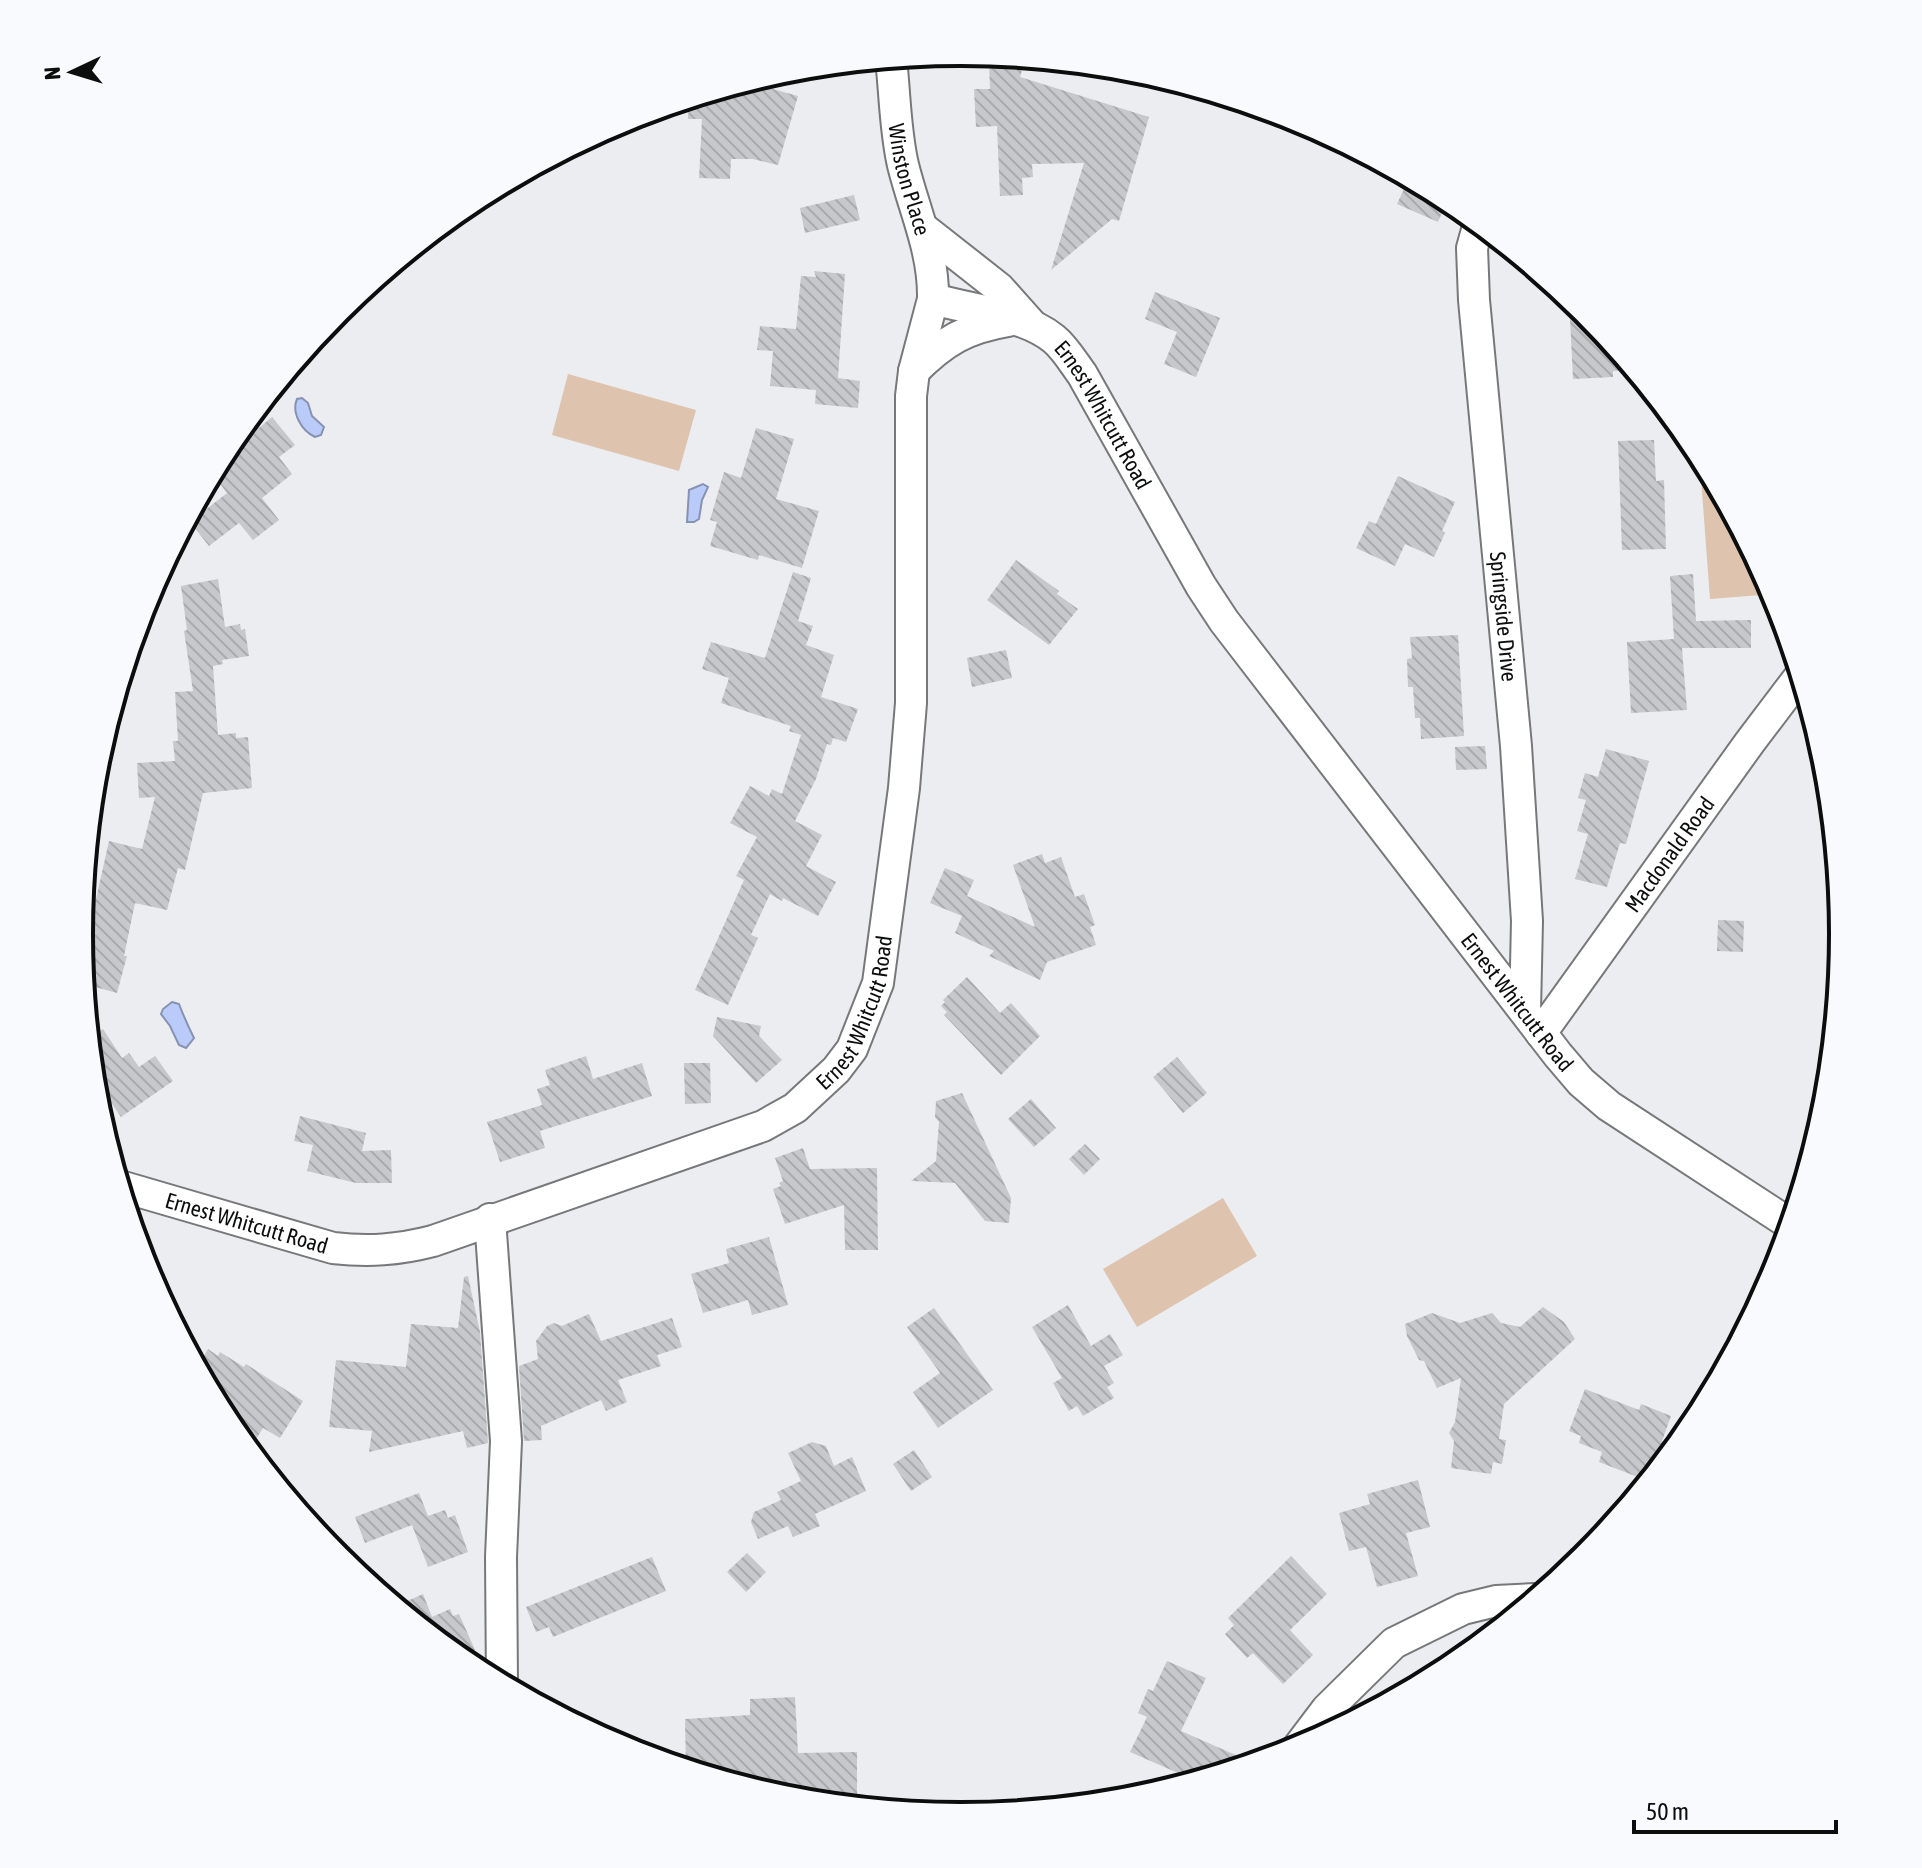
<svg xmlns="http://www.w3.org/2000/svg" width="1922" height="1868" viewBox="0 0 1922 1868" font-family="'Asap Condensed',sans-serif">
<style>
.pitch{fill:#dec3af}
.water{fill:#bacbf9;stroke:#8692b2;stroke-width:2}
.building{fill:url(#building-back-hatch)}
.lines{fill:none;stroke-linecap:round;stroke-linejoin:round}
.street-casing{stroke:#77787a;stroke-width:34}
.street{stroke:#fff;stroke-width:30}
.labels{text-anchor:middle;stroke-width:8;stroke-linejoin:round;paint-order:stroke}
.street-label{font-size:22px;fill:#0c0d0d;stroke:#f9fafd}
.rim{fill:none;stroke:#0c0d0d;stroke-width:4}
</style>
<defs>
<pattern id="building-back-hatch" width="6" height="6" patternUnits="userSpaceOnUse" patternTransform="scale(2)"><rect width="6" height="6" fill="#c7c8cb"/><path d="M-1 5l2 2M0 0l6 6M5-1l2 2" fill="none" stroke="#aaabad"/></pattern>
</defs>
<rect width="100%" height="100%" fill="#ecedf0"/>
<path class="pitch" d="M 568,374 L 696,410 L 679,471 L 552,435 Z
M 1700,465 L 1706,465 L 1774,594 L 1710,599 Z
M 1223,1198 L 1257,1256 L 1137,1327 L 1103,1269 Z"/>
<path class="water" d="M 302,398 L 308,403 L 312,416 L 324,427 L 321,435 L 315,437 C 302,431 291,413 297,399 Z
M 703,484 L 708,487 L 702,500 L 699,519 L 694,522 L 687,522 L 689,490 Z
M 172,1002 L 179,1004 C 184,1017 188,1026 194,1038 L 186,1048 L 179,1045 L 170,1026 L 161,1014 L 163,1009 Z"/>
<path class="building" d="M 1025,61 L 1020,77 L 1149,117 L 1119,221 L 1112,219 L 1051,270 L 1084,163 L 1032,164 L 1033,177 L 1022,178 L 1023,195 L 1000,196 L 997,126 L 976,127 L 974,89 L 990,89 L 989,63 Z
M 747,82 L 798,96 L 778,165 L 753,159 L 731,159 L 730,179 L 699,178 L 702,119 L 688,119 L 689,99 Z
M 1409,178 L 1448,199 L 1438,222 L 1397,204 Z
M 854,195 L 860,220 L 805,233 L 800,208 Z
M 814,271 L 845,274 L 838,378 L 860,381 L 858,408 L 815,404 L 816,390 L 770,386 L 773,351 L 757,350 L 760,326 L 796,329 L 801,276 L 816,277 Z
M 1155,292 L 1220,318 L 1196,377 L 1164,364 L 1177,332 L 1145,319 Z
M 1569,298 L 1585,311 L 1633,370 L 1613,371 L 1613,377 L 1573,379 Z
M 250,417 L 259,428 L 272,417 L 295,445 L 279,457 L 292,474 L 262,498 L 279,520 L 253,540 L 239,523 L 209,546 L 190,522 L 227,493 L 212,473 L 228,444 Z
M 756,428 L 794,439 L 776,499 L 819,511 L 802,568 L 759,555 L 758,560 L 710,546 L 717,522 L 710,520 L 724,472 L 741,478 Z
M 1654,440 L 1656,481 L 1664,480 L 1666,549 L 1622,550 L 1618,441 Z
M 1398,476 L 1455,502 L 1442,531 L 1445,533 L 1434,557 L 1405,544 L 1395,566 L 1356,548 L 1369,521 L 1376,524 Z
M 1016,560 L 1059,591 L 1057,594 L 1078,609 L 1049,645 L 987,600 Z
M 793,572 L 811,578 L 798,621 L 813,626 L 806,645 L 834,655 L 821,697 L 858,709 L 846,742 L 833,738 L 831,745 L 827,744 L 816,779 L 795,821 L 822,835 L 806,866 L 836,882 L 818,916 L 783,898 L 782,901 L 770,894 L 751,935 L 758,938 L 728,1005 L 695,990 L 744,880 L 736,876 L 757,837 L 730,823 L 750,786 L 769,796 L 772,789 L 782,794 L 801,735 L 789,731 L 791,726 L 721,703 L 729,678 L 702,669 L 711,642 L 765,658 Z
M 1693,574 L 1696,621 L 1751,620 L 1751,648 L 1682,648 L 1687,710 L 1631,713 L 1627,642 L 1674,639 L 1670,576 Z
M 218,579 L 225,627 L 240,624 L 241,630 L 245,629 L 249,656 L 222,660 L 223,664 L 213,666 L 218,735 L 236,733 L 236,738 L 248,737 L 252,788 L 203,793 L 185,870 L 178,868 L 167,910 L 135,903 L 124,956 L 127,956 L 117,993 L 84,984 L 82,962 L 109,841 L 142,849 L 155,797 L 139,798 L 137,763 L 175,761 L 173,741 L 178,741 L 175,692 L 193,691 L 184,631 L 187,630 L 181,586 Z
M 1458,635 L 1464,736 L 1421,739 L 1420,718 L 1415,718 L 1413,687 L 1408,687 L 1407,659 L 1412,658 L 1410,637 Z
M 1006,650 L 1012,678 L 972,687 L 967,658 Z
M 1485,746 L 1487,769 L 1456,770 L 1455,747 Z
M 1606,749 L 1649,761 L 1626,844 L 1620,843 L 1607,887 L 1575,879 L 1588,834 L 1577,831 L 1586,800 L 1578,798 L 1585,773 L 1598,777 Z
M 1042,854 L 1045,863 L 1061,857 L 1075,897 L 1084,894 L 1095,925 L 1090,927 L 1096,945 L 1047,962 L 1040,980 L 989,956 L 994,951 L 955,933 L 962,916 L 930,903 L 945,868 L 974,880 L 967,896 L 1035,927 L 1013,865 Z
M 1718,920 L 1744,921 L 1743,952 L 1717,951 Z
M 967,977 L 1000,1013 L 1011,1003 L 1040,1036 L 1001,1075 L 944,1015 L 947,1012 L 941,1006 L 945,1002 L 943,1000 Z
M 717,1017 L 761,1026 L 759,1036 L 782,1060 L 756,1083 L 713,1036 Z
M 103,1029 L 122,1058 L 129,1053 L 139,1067 L 155,1056 L 173,1081 L 121,1117 L 108,1098 L 96,1106 L 89,1039 Z
M 586,1056 L 593,1079 L 642,1063 L 652,1096 L 540,1131 L 545,1148 L 500,1162 L 487,1122 L 542,1105 L 537,1089 L 550,1085 L 545,1070 Z
M 1177,1057 L 1207,1093 L 1183,1113 L 1153,1077 Z
M 684,1063 L 710,1063 L 711,1103 L 685,1104 Z
M 962,1093 L 1011,1198 L 1009,1223 L 985,1221 L 955,1183 L 911,1181 L 936,1161 L 939,1122 L 935,1117 L 936,1101 Z
M 1031,1099 L 1056,1128 L 1034,1147 L 1008,1119 Z
M 300,1116 L 366,1133 L 362,1151 L 391,1150 L 392,1183 L 356,1183 L 307,1171 L 313,1145 L 294,1141 Z
M 1085,1144 L 1100,1159 L 1084,1175 L 1069,1159 Z
M 803,1148 L 810,1169 L 877,1168 L 878,1250 L 845,1250 L 844,1205 L 785,1224 L 773,1189 L 781,1186 L 779,1183 L 783,1181 L 775,1158 Z
M 769,1237 L 788,1305 L 752,1315 L 748,1300 L 703,1313 L 691,1274 L 729,1263 L 726,1249 Z
M 468,1276 L 480,1332 L 488,1443 L 467,1448 L 463,1431 L 369,1452 L 372,1431 L 329,1427 L 336,1360 L 406,1367 L 411,1324 L 458,1328 L 464,1277 Z
M 1068,1305 L 1091,1346 L 1110,1334 L 1123,1355 L 1104,1366 L 1114,1383 L 1107,1387 L 1114,1398 L 1083,1416 L 1077,1406 L 1069,1411 L 1053,1383 L 1062,1378 L 1032,1327 Z
M 1543,1307 L 1564,1322 L 1575,1339 L 1504,1404 L 1499,1439 L 1506,1440 L 1502,1464 L 1493,1462 L 1491,1474 L 1451,1468 L 1454,1441 L 1449,1433 L 1455,1422 L 1461,1378 L 1437,1388 L 1424,1361 L 1419,1360 L 1407,1336 L 1405,1324 L 1432,1313 L 1460,1323 L 1492,1313 L 1501,1323 L 1520,1327 Z
M 934,1308 L 993,1390 L 938,1428 L 913,1392 L 940,1373 L 907,1327 Z
M 589,1314 L 601,1341 L 672,1318 L 682,1347 L 657,1355 L 661,1366 L 618,1380 L 627,1402 L 606,1411 L 601,1400 L 541,1426 L 542,1440 L 524,1441 L 519,1366 L 538,1359 L 536,1341 L 547,1326 L 554,1323 L 562,1326 Z
M 208,1349 L 218,1356 L 220,1352 L 244,1367 L 246,1364 L 303,1401 L 280,1438 L 263,1428 L 255,1441 L 227,1424 L 197,1367 Z
M 1585,1389 L 1639,1410 L 1641,1404 L 1671,1416 L 1662,1441 L 1676,1446 L 1648,1481 L 1599,1462 L 1602,1452 L 1579,1443 L 1581,1436 L 1569,1431 Z
M 812,1442 L 826,1446 L 834,1466 L 852,1457 L 866,1491 L 815,1514 L 820,1526 L 793,1537 L 788,1526 L 758,1539 L 751,1522 L 754,1512 L 781,1500 L 777,1492 L 801,1481 L 788,1453 Z
M 914,1450 L 932,1477 L 911,1491 L 893,1464 Z
M 1418,1480 L 1430,1527 L 1406,1533 L 1418,1576 L 1377,1587 L 1366,1547 L 1349,1551 L 1339,1513 L 1370,1504 L 1367,1494 Z
M 419,1493 L 428,1516 L 445,1510 L 448,1518 L 455,1515 L 468,1552 L 428,1567 L 412,1525 L 365,1543 L 355,1517 Z
M 747,1553 L 766,1572 L 746,1592 L 727,1572 Z
M 1291,1556 L 1327,1594 L 1290,1630 L 1313,1655 L 1283,1684 L 1253,1653 L 1247,1658 L 1225,1634 L 1234,1625 L 1228,1618 Z
M 652,1557 L 666,1591 L 553,1637 L 549,1627 L 536,1632 L 526,1607 Z
M 423,1594 L 432,1617 L 450,1609 L 453,1616 L 459,1614 L 475,1650 L 459,1658 L 396,1606 Z
M 1167,1661 L 1206,1678 L 1181,1731 L 1254,1763 L 1171,1787 L 1178,1773 L 1130,1752 L 1147,1717 L 1138,1713 L 1148,1689 L 1153,1691 Z
M 795,1697 L 798,1753 L 857,1752 L 857,1803 L 788,1799 L 686,1768 L 685,1719 L 750,1715 L 750,1699 Z"/>
<g class="lines">
<g class="street-casing">
<g id="street">
<path id="s1" d="M 891,59 C 895,94 895,131 903,165 C 914,210 934,251 933,299"/>
<path id="s2" d="M 1479,223 L 1472,248 L 1474,300 L 1516,746 L 1527,921 L 1525,1011"/>
<path d="M 924,229 L 999,288 L 1032,325"/>
<path d="M 914,371 C 944,341 966,328 1008,321"/>
<path id="s3" d="M 1541,1033 L 1750,742 L 1800,676"/>
<path id="s4" d="M 120,1186 L 333,1248 C 369,1252 398,1250 433,1241 L 763,1126 L 795,1108 L 836,1070 L 852,1049 L 878,983 L 904,788 L 911,703 L 911,396 L 914,371 L 933,299 C 969,309 1025,315 1054,339 C 1065,348 1073,362 1082,374 L 1201,586 L 1224,621 L 1558,1055 L 1581,1082 L 1609,1106 L 1790,1224"/>
<path d="M 490,1219 L 506,1441 L 501,1557 L 502,1684"/>
<path d="M 1296,1750 L 1327,1709 L 1394,1643 L 1463,1609 L 1496,1601 L 1535,1599"/>
</g>
</g>
<use href="#street" class="street"/>
</g>
<g class="labels">
<g class="street-label">
<text dy="8" stroke="none"><textPath href="#s1" startOffset="122">Winston Place</textPath></text>
<text dy="8" stroke="none"><textPath href="#s4" startOffset="1770">Ernest Whitcutt Road</textPath></text>
<text dy="8" stroke="none"><textPath href="#s2" startOffset="396">Springside Drive</textPath></text>
<text dy="8" stroke="none"><textPath href="#s3" startOffset="220">Macdonald Road</textPath></text>
<text dy="8" stroke="none"><textPath href="#s4" startOffset="2490">Ernest Whitcutt Road</textPath></text>
<text dy="8" stroke="none"><textPath href="#s4" startOffset="826">Ernest Whitcutt Road</textPath></text>
<text dy="8" stroke="none"><textPath href="#s4" startOffset="132">Ernest Whitcutt Road</textPath></text>
</g>
</g>
<path d="M0 0H1922V1868H0ZM93 934a868 868 0 1 1 1736 0a868 868 0 1 1-1736 0Z" fill="#f9fafd" fill-rule="evenodd"/>
<path class="rim" d="M93 934a868 868 0 1 1 1736 0a868 868 0 1 1-1736 0Z"/>
<g transform="translate(72 72) rotate(266)" stroke="#f9fafd" stroke-width="6" paint-order="stroke">
<path d="M0-6L14 30L0 20L-14 30Z" fill="#0c0d0d"/>
<text y="-12" font-size="22" font-weight="bold" text-anchor="middle" fill="#0c0d0d">N</text>
</g>
<path d="M1634 1820v12h202v-12" fill="none" stroke="#0c0d0d" stroke-width="4"/>
<text x="1646" y="1820" font-size="24" fill="#0c0d0d" stroke="#f9fafd" stroke-width="6" paint-order="stroke">50 m</text>
</svg>
